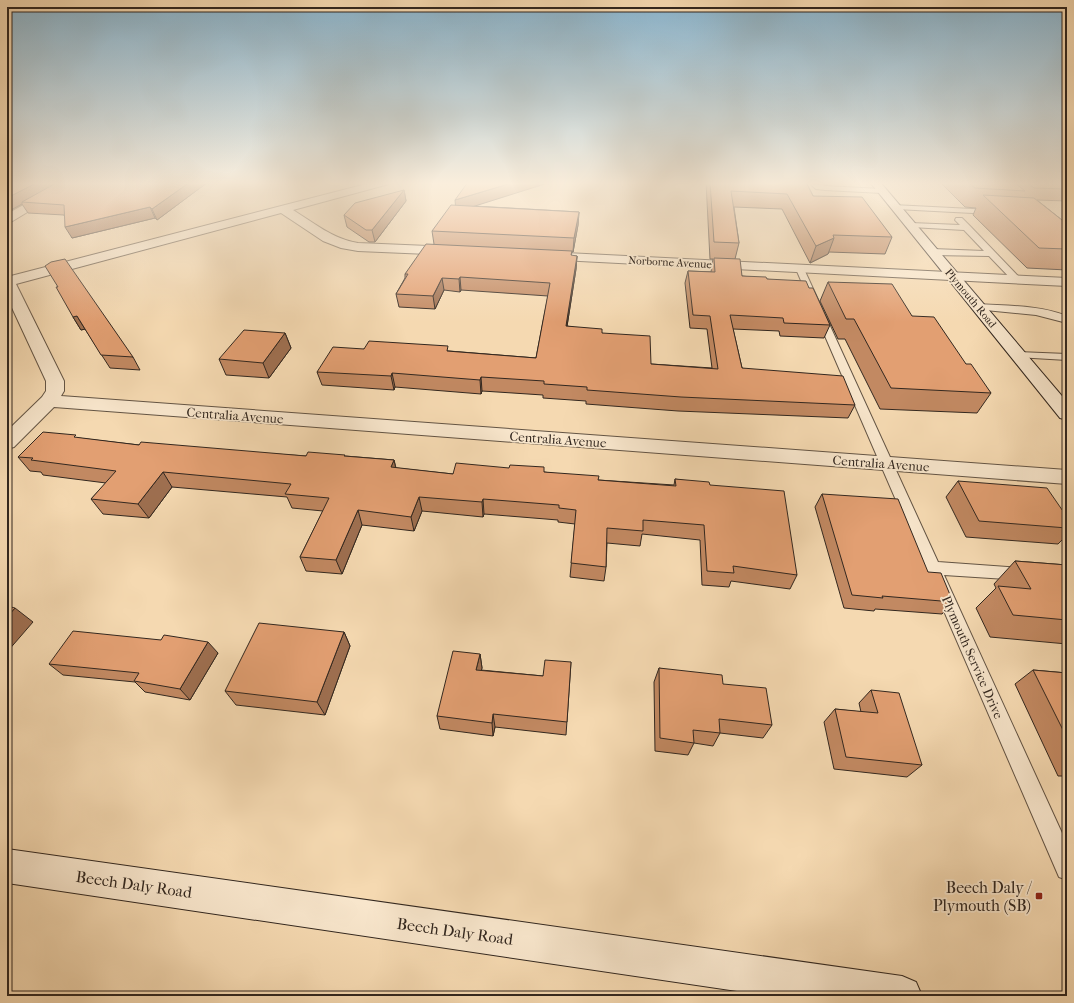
<svg xmlns="http://www.w3.org/2000/svg" width="1074" height="1003" viewBox="0 0 1074 1003" font-family="'IM FELL French Canon',serif">
<style>
.lines{fill:none;stroke-linecap:round;stroke-linejoin:round}
.service-casing{stroke:#635444;stroke-width:2}
.minor-casing{stroke:#635444;stroke-width:2}
.secondary-casing{stroke:#32271f;stroke-width:2}
.service{fill:#f8e6cc;fill-rule:evenodd}
.minor{fill:#f8e6cc;fill-rule:evenodd}
.secondary{fill:#f8e6cc;fill-rule:evenodd}
.wall{fill:#c28962;stroke:#32271f}
.shaded-wall{fill:#9e6f50;stroke:#32271f}
.building{fill:#e29f72;stroke:#32271f}
.poi-dot{fill:#8f2418;stroke:#f8e6cc;stroke-width:1.5}
.labels{text-anchor:middle;stroke-width:3.5;stroke-linejoin:round;paint-order:stroke}
.far-street-label{font-size:11px;fill:#32271f;stroke:#f8e6cc}
.street-label{font-size:13px;fill:#32271f;stroke:#f8e6cc}
.near-street-label{font-size:16px;fill:#32271f;stroke:#f8e6cc}
.near-poi-label{font-size:16px;fill:#32271f;stroke:#f8e6cc;text-anchor:end}
</style>
<rect width="100%" height="100%" fill="#f5d9b1"/>
<filter id="stains"><feTurbulence type="fractalNoise" baseFrequency=".005" numOctaves="4"/><feColorMatrix values="0 0 0 0 .2 0 0 0 0 .09 0 0 0 0 .02 0 0 0 .5 -.17"/></filter>
<radialGradient id="worn" r=".72"><stop offset=".6" stop-color="#630" stop-opacity="0"/><stop offset="1" stop-color="#630" stop-opacity=".3"/></radialGradient>
<g class="lines">
<g class="service-casing">
<path id="service" d="M 808,182 L 815,182 L 825,186 L 882,189 L 886,191 L 882,193 L 825,190 L 816,189 Z
M 893,205 L 992,210 L 996,212 L 992,214 L 896,209 L 892,207 Z
M 956,218 L 962,218 L 970,226 L 1020,278 L 1022,280 L 1020,282 L 1014,282 L 989,256 L 933,255 L 929,252 L 933,249 L 984,251 L 964,230 L 911,227 L 907,225 L 911,223 L 960,225 L 955,220 Z
M 800,266 L 804,269 L 938,562 L 1023,568 L 1029,570 L 1031,574 L 1029,578 L 1023,580 L 944,575 L 1067,844 L 1067,880 L 1059,877 L 796,269 Z
M 978,304 C 1007,306 1040,305 1067,316 L 1067,323 L 1036,315 L 975,309 L 973,307 L 975,305 Z
M 1018,352 L 1067,354 L 1067,360 L 1014,357 L 1013,355 L 1014,353 Z"/>
</g>
<g class="minor-casing">
<path id="minor" d="M 65,182 L 77,182 L 11,222 L 7,223 L 7,214 Z
M 374,182 L 390,182 L 389,184 L 293,210 C 314,223 333,239 358,243 L 452,247 L 457,248 L 459,251 L 457,254 L 452,255 L 358,251 L 341,248 L 323,241 L 281,213 L 16,284 L 64,381 L 64,391 L 61,396 L 1067,470 L 1067,484 L 54,407 L 14,447 L 7,449 L 7,431 L 42,397 L 46,391 L 46,381 L 7,297 L 7,277 Z
M 546,252 L 1067,278 L 1067,286 L 541,259 L 539,256 L 541,253 Z"/>
</g>
<g class="secondary-casing">
<path id="secondary" d="M 870,182 L 880,182 L 1067,402 L 1067,420 L 1060,418 Z
M 7,849 L 902,976 L 916,982 L 922,996 L 770,996 L 7,883 Z"/>
</g>
<use href="#service" class="service"/>
<use href="#minor" class="minor"/>
<use href="#secondary" class="secondary"/>
</g>
<path class="wall" d="M 7,182 L 208,182 L 157,220 L 155,218 L 72,238 L 64,215 L 28,213 L 22,204 L 7,212 Z
M 706,182 L 806,182 L 813,196 L 892,237 L 885,254 L 829,252 L 828,254 L 810,263 L 782,209 L 734,207 L 739,243 L 735,259 L 742,276 L 767,279 L 809,288 L 830,325 L 824,338 L 780,336 L 779,331 L 733,329 L 742,368 L 855,405 L 848,418 L 678,411 L 586,404 L 586,401 L 543,398 L 543,395 L 482,391 L 481,394 L 395,387 L 394,390 L 322,385 L 317,372 L 364,349 L 449,351 L 536,358 L 548,296 L 461,290 L 460,292 L 444,290 L 435,309 L 399,307 L 396,294 L 405,278 L 405,274 L 434,244 L 432,231 L 474,206 L 579,212 L 578,225 L 573,252 L 572,252 L 571,256 L 577,256 L 576,269 L 567,326 L 602,333 L 651,364 L 712,368 L 707,329 L 690,328 L 685,283 L 688,271 L 711,272 L 713,259 L 710,259 Z
M 943,182 L 1067,182 L 1067,201 L 1037,200 L 1067,224 L 1067,270 L 1027,268 L 973,215 L 976,208 L 965,207 L 942,184 Z
M 404,190 L 406,201 L 375,242 L 369,242 L 347,227 L 344,215 Z
M 828,282 L 912,316 L 966,364 L 991,393 L 977,413 L 880,409 L 845,339 L 838,339 L 820,301 Z
M 73,317 L 133,357 L 140,370 L 110,368 L 85,329 L 81,330 Z
M 285,333 L 291,348 L 269,378 L 226,375 L 219,359 Z
M 78,438 L 139,445 L 306,456 L 345,456 L 394,460 L 396,468 L 453,474 L 544,472 L 598,480 L 674,485 L 675,479 L 710,485 L 797,575 L 790,589 L 731,581 L 729,587 L 702,585 L 700,540 L 642,534 L 640,546 L 607,543 L 606,567 L 604,581 L 570,577 L 575,524 L 558,522 L 558,520 L 484,514 L 483,517 L 422,511 L 414,531 L 362,525 L 342,574 L 306,571 L 300,557 L 323,511 L 292,508 L 287,497 L 172,487 L 149,518 L 103,514 L 91,499 L 106,483 L 43,475 L 41,472 L 30,471 L 18,457 Z
M 958,481 L 1067,517 L 1067,535 L 1058,544 L 966,537 L 946,497 Z
M 822,494 L 928,572 L 953,602 L 942,614 L 875,609 L 874,611 L 844,608 L 815,507 Z
M 1015,561 L 1067,565 L 1067,644 L 990,637 L 976,608 L 996,588 L 994,584 Z
M 344,632 L 350,646 L 325,715 L 236,705 L 225,691 Z
M 218,653 L 190,700 L 145,692 L 135,682 L 63,675 L 49,664 Z
M 480,654 L 482,668 L 481,670 L 543,676 L 571,662 L 566,735 L 495,727 L 493,736 L 440,729 L 437,716 Z
M 659,668 L 723,684 L 772,725 L 763,738 L 720,733 L 713,746 L 694,743 L 688,755 L 655,751 L 654,682 Z
M 1033,670 L 1067,673 L 1067,776 L 1058,776 L 1015,684 Z
M 871,690 L 922,765 L 907,777 L 834,769 L 824,722 L 835,709 L 861,712 L 859,703 Z"/>
<path class="shaded-wall" d="M 38,182 L 63,182 L 22,202 L 22,204 L 7,212 L 7,198 Z
M 190,182 L 208,182 L 157,220 L 152,209 Z
M 515,182 L 551,182 L 456,212 L 455,200 Z
M 404,190 L 406,201 L 375,242 L 372,230 Z
M 150,207 L 155,218 L 72,238 L 65,227 Z
M 579,212 L 578,225 L 573,252 L 574,238 Z
M 834,238 L 828,254 L 810,263 L 816,246 Z
M 577,256 L 576,269 L 565,339 L 566,326 Z
M 460,277 L 461,290 L 460,292 L 459,279 Z
M 442,278 L 444,290 L 435,309 L 433,296 Z
M 77,316 L 85,329 L 81,330 L 73,317 Z
M 285,333 L 291,348 L 269,378 L 263,363 Z
M 392,373 L 395,387 L 394,390 L 391,376 Z
M 481,377 L 482,391 L 481,394 L 480,380 Z
M 394,460 L 397,474 L 391,467 Z
M 163,472 L 172,487 L 149,518 L 138,504 Z
M 419,497 L 422,511 L 414,531 L 411,517 Z
M 483,499 L 484,514 L 483,517 L 482,502 Z
M 358,510 L 362,525 L 342,574 L 336,560 Z
M 15,608 L 33,622 L 7,652 L 7,617 Z
M 344,632 L 350,646 L 325,715 L 317,702 Z
M 208,642 L 218,653 L 190,700 L 180,689 Z
M 480,654 L 482,668 L 478,684 L 476,670 Z
M 493,714 L 495,727 L 493,736 L 492,723 Z"/>
<path class="building" d="M 7,182 L 38,182 L 7,198 Z
M 58,182 L 190,182 L 152,209 L 150,207 L 65,227 L 64,205 L 22,202 Z
M 468,182 L 515,182 L 455,200 Z
M 710,182 L 806,182 L 813,196 L 862,197 L 892,237 L 833,235 L 834,238 L 816,246 L 787,194 L 731,191 L 739,243 L 714,242 Z
M 968,182 L 1014,182 L 1025,191 L 975,188 Z
M 1027,182 L 1067,182 L 1067,189 L 1034,188 Z
M 404,190 L 372,230 L 366,230 L 344,215 L 355,203 Z
M 983,195 L 1034,198 L 1067,224 L 1067,249 L 1039,248 Z
M 451,205 L 579,212 L 574,238 L 432,231 Z
M 426,244 L 572,251 L 571,255 L 577,256 L 566,326 L 602,329 L 602,333 L 650,336 L 651,364 L 718,369 L 710,316 L 693,315 L 688,271 L 715,272 L 714,258 L 740,259 L 742,276 L 766,277 L 767,279 L 806,281 L 809,288 L 813,288 L 830,325 L 784,323 L 783,318 L 730,315 L 742,368 L 843,376 L 855,405 L 681,397 L 587,390 L 587,387 L 544,384 L 544,381 L 481,377 L 480,380 L 392,373 L 391,376 L 317,372 L 333,347 L 364,349 L 369,341 L 448,346 L 447,351 L 536,358 L 550,283 L 460,277 L 459,279 L 442,278 L 433,296 L 396,294 L 408,274 L 405,274 Z
M 65,259 L 133,357 L 101,355 L 77,316 L 73,317 L 56,287 L 58,287 L 45,266 L 51,262 Z
M 828,282 L 892,284 L 912,316 L 934,317 L 966,364 L 971,364 L 991,393 L 891,388 L 854,319 L 846,319 Z
M 244,330 L 285,333 L 263,363 L 219,359 Z
M 43,432 L 76,435 L 74,437 L 139,445 L 141,442 L 306,456 L 308,452 L 345,455 L 344,456 L 394,460 L 391,467 L 453,474 L 456,463 L 509,468 L 510,465 L 544,467 L 544,472 L 599,476 L 598,480 L 676,486 L 675,479 L 709,482 L 710,485 L 784,491 L 797,575 L 733,566 L 734,573 L 707,571 L 704,525 L 643,520 L 643,531 L 607,528 L 606,567 L 571,563 L 576,510 L 559,508 L 559,505 L 483,499 L 482,502 L 419,497 L 411,517 L 358,510 L 336,560 L 300,557 L 329,498 L 285,494 L 291,484 L 163,472 L 138,504 L 91,499 L 116,471 L 31,460 L 33,458 L 18,457 Z
M 958,481 L 1047,488 L 1067,517 L 1067,528 L 979,521 Z
M 822,494 L 898,499 L 928,572 L 941,573 L 953,602 L 882,596 L 883,598 L 852,595 Z
M 1015,561 L 1067,565 L 1067,620 L 1013,615 L 998,586 L 1031,589 Z
M 7,606 L 15,608 L 7,617 Z
M 259,623 L 344,632 L 317,702 L 225,691 Z
M 73,631 L 161,640 L 164,635 L 208,642 L 180,689 L 134,681 L 139,673 L 49,664 Z
M 453,651 L 480,654 L 476,670 L 543,676 L 545,660 L 571,662 L 567,722 L 493,714 L 492,723 L 437,716 Z
M 659,668 L 722,675 L 723,684 L 766,688 L 772,725 L 719,719 L 720,733 L 693,730 L 694,743 L 660,738 Z
M 1033,670 L 1067,673 L 1067,738 Z
M 871,690 L 899,693 L 922,765 L 846,757 L 835,709 L 878,713 Z"/>
<linearGradient id="sky" x2="0" y2="1"><stop stop-color="#89b6d1"/><stop offset="0.57" stop-color="#faeedc"/><stop offset="1" stop-color="#faeedc" stop-opacity="0"/></linearGradient>
<rect width="1074" height="322" fill="url(#sky)"/>
<rect class="poi-dot" x="1035" y="892" width="8" height="8" rx="2"/>
<g class="labels">
<g class="far-street-label">
<text transform="translate(670 262) rotate(3)" y="4">Norborne Avenue</text>
<text transform="translate(971 298) rotate(50)" y="4">Plymouth Road</text>
</g>
<g class="street-label">
<text transform="translate(235 415) rotate(4)" y="5">Centralia Avenue</text>
<text transform="translate(558 439) rotate(4)" y="5">Centralia Avenue</text>
<text transform="translate(881 463) rotate(4)" y="5">Centralia Avenue</text>
<text transform="translate(973 657) rotate(66)" y="5">Plymouth Service Drive</text>
</g>
<g class="near-street-label">
<text transform="translate(134 884) rotate(8)" y="6">Beech Daly Road</text>
<text transform="translate(455 931) rotate(8)" y="6">Beech Daly Road</text>
</g>
<g class="near-poi-label">
<text x="1031" y="893">Beech Daly /<tspan x="1031" dy="18">Plymouth (SB)</tspan></text>
</g>
</g>
<rect width="1074" height="1003" fill="none" stroke="#f5d9b1" stroke-width="24"/>
<rect x="8" y="8" width="1058" height="987" fill="none" stroke="#32271f" stroke-width="2"/>
<rect x="12" y="12" width="1050" height="979" fill="none" stroke="#32271f"/>
<rect width="100%" height="100%" filter="url(#stains)"/>
<rect width="100%" height="100%" fill="url(#worn)"/>
</svg>
